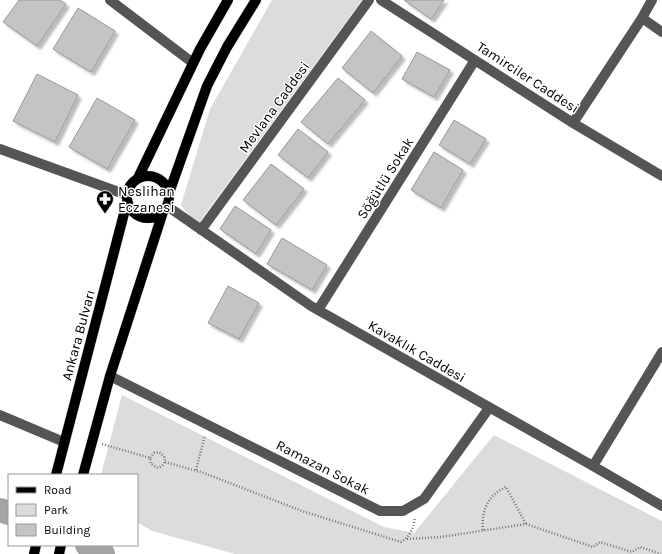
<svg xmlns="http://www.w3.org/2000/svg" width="662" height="554" viewBox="0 0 662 554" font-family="Karla,sans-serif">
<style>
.green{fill:#dcdcdc}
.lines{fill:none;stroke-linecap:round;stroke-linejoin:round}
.river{stroke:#a3a3a3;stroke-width:24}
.building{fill:#c4c4c4;stroke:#999;filter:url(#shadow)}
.major-casing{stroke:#dbdbdb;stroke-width:11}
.path{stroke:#777;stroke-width:2.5;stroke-dasharray:1 2;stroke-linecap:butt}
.minor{stroke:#555;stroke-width:10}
.major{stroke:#000;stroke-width:10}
.labels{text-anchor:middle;stroke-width:3;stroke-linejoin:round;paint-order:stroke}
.street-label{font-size:14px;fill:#000;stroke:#fff}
.poi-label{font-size:14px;fill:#000;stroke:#fff;text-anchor:start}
</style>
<defs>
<filter id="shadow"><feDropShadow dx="3.5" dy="3.5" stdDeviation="1" flood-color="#0004"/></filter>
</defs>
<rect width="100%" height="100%" fill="#fff"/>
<path class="green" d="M 272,0 L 362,0 L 201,220 L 201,230 L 181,205 L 210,109 Z
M 122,395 L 384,527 L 414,533 L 494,435 L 662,521 L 662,554 L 235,554 L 152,531 L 137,522 L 137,475 L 101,475 Z"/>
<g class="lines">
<path class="river" d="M 0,510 L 9,513
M 87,545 L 103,554"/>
</g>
<path class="building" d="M 19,0 L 60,0 L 66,4 L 37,46 L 3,22 Z
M 404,0 L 444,0 L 431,19 Z
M 78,8 L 115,31 L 91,72 L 53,49 Z
M 371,31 L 402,56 L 373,93 L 342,68 Z
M 417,52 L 450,70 L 434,97 L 402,79 Z
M 37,74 L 78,95 L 55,142 L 13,121 Z
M 338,78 L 365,100 L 328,144 L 301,122 Z
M 97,98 L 135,120 L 107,169 L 69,147 Z
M 454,120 L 486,139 L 470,164 L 439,145 Z
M 298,129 L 328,152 L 308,178 L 278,155 Z
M 434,152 L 463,170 L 441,208 L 411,190 Z
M 271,164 L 304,189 L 276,225 L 243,200 Z
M 235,206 L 271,230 L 256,254 L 220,229 Z
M 282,238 L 327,265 L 312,290 L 267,264 Z
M 228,286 L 259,303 L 239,339 L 208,323 Z"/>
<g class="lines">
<g class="major-casing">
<path id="major" d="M127 197a21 21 0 1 1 42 0a21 21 0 1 1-42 0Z
M 138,178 L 200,49 L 228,0
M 169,193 L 207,86 L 227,47 L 256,0
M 56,475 L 127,202
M 83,475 L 110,376 L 163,212
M 34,554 L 36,545
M 59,554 L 61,545"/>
</g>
<path class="path" d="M 102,444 L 150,458 L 151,464 L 158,468 C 164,465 166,463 164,456 L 159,452 L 154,453 L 150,458
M 165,462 L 204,473 L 302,511 L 401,542 C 410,537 414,527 415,517
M 196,470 L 205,435
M 483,530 C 481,511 488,495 506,487 L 526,524
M 407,539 L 441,537 L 526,524 L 593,547 L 600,542 L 632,552 L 640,547 L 661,554"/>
<path class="minor" d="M 110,0 L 193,63
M 381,0 L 573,123 L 662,176
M 642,18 L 662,32
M 573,123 L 642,18 L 652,0
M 0,149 L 127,195
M 167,206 L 311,306 L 593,466 L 662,506
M 201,230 L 369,0
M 318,310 L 475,60
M 110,376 L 380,511 L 403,511 L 424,499 L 489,408
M 0,415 L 64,442
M 593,466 L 662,352"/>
<use href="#major" class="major"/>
</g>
<defs>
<g id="pharmacy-pin" transform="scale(0.9)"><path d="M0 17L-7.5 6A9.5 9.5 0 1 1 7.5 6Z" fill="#000" stroke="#fff"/><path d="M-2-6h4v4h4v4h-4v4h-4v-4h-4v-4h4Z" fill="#fff"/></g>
</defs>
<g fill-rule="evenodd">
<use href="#pharmacy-pin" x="105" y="199"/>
</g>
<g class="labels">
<g class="street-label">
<text transform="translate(528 77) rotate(33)" y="5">Tamirciler Caddesi</text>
<text transform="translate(274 107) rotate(-54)" y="5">Mevlana Caddesi</text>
<text transform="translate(385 178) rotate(-58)" y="5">Söğütlü Sokak</text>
<text transform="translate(78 335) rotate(-75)" y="5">Ankara Bulvarı</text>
<text transform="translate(417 351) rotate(30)" y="5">Kavaklık Caddesi</text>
<text transform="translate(323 467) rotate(27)" y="5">Ramazan Sokak</text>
</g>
<g class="poi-label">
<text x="118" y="196">Neslihan<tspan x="118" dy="16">Eczanesi</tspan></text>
</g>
</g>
<rect x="8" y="474" width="130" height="72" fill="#ffffff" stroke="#999999"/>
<rect x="16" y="487" width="20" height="6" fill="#000000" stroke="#999999"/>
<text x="44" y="494" font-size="12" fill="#000000">Road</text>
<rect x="16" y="504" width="20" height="12" fill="#dcdcdc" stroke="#999999"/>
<text x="44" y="514" font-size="12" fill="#000000">Park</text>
<rect x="16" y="524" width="20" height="12" fill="#c4c4c4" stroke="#999999"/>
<text x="44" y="534" font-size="12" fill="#000000">Building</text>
</svg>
